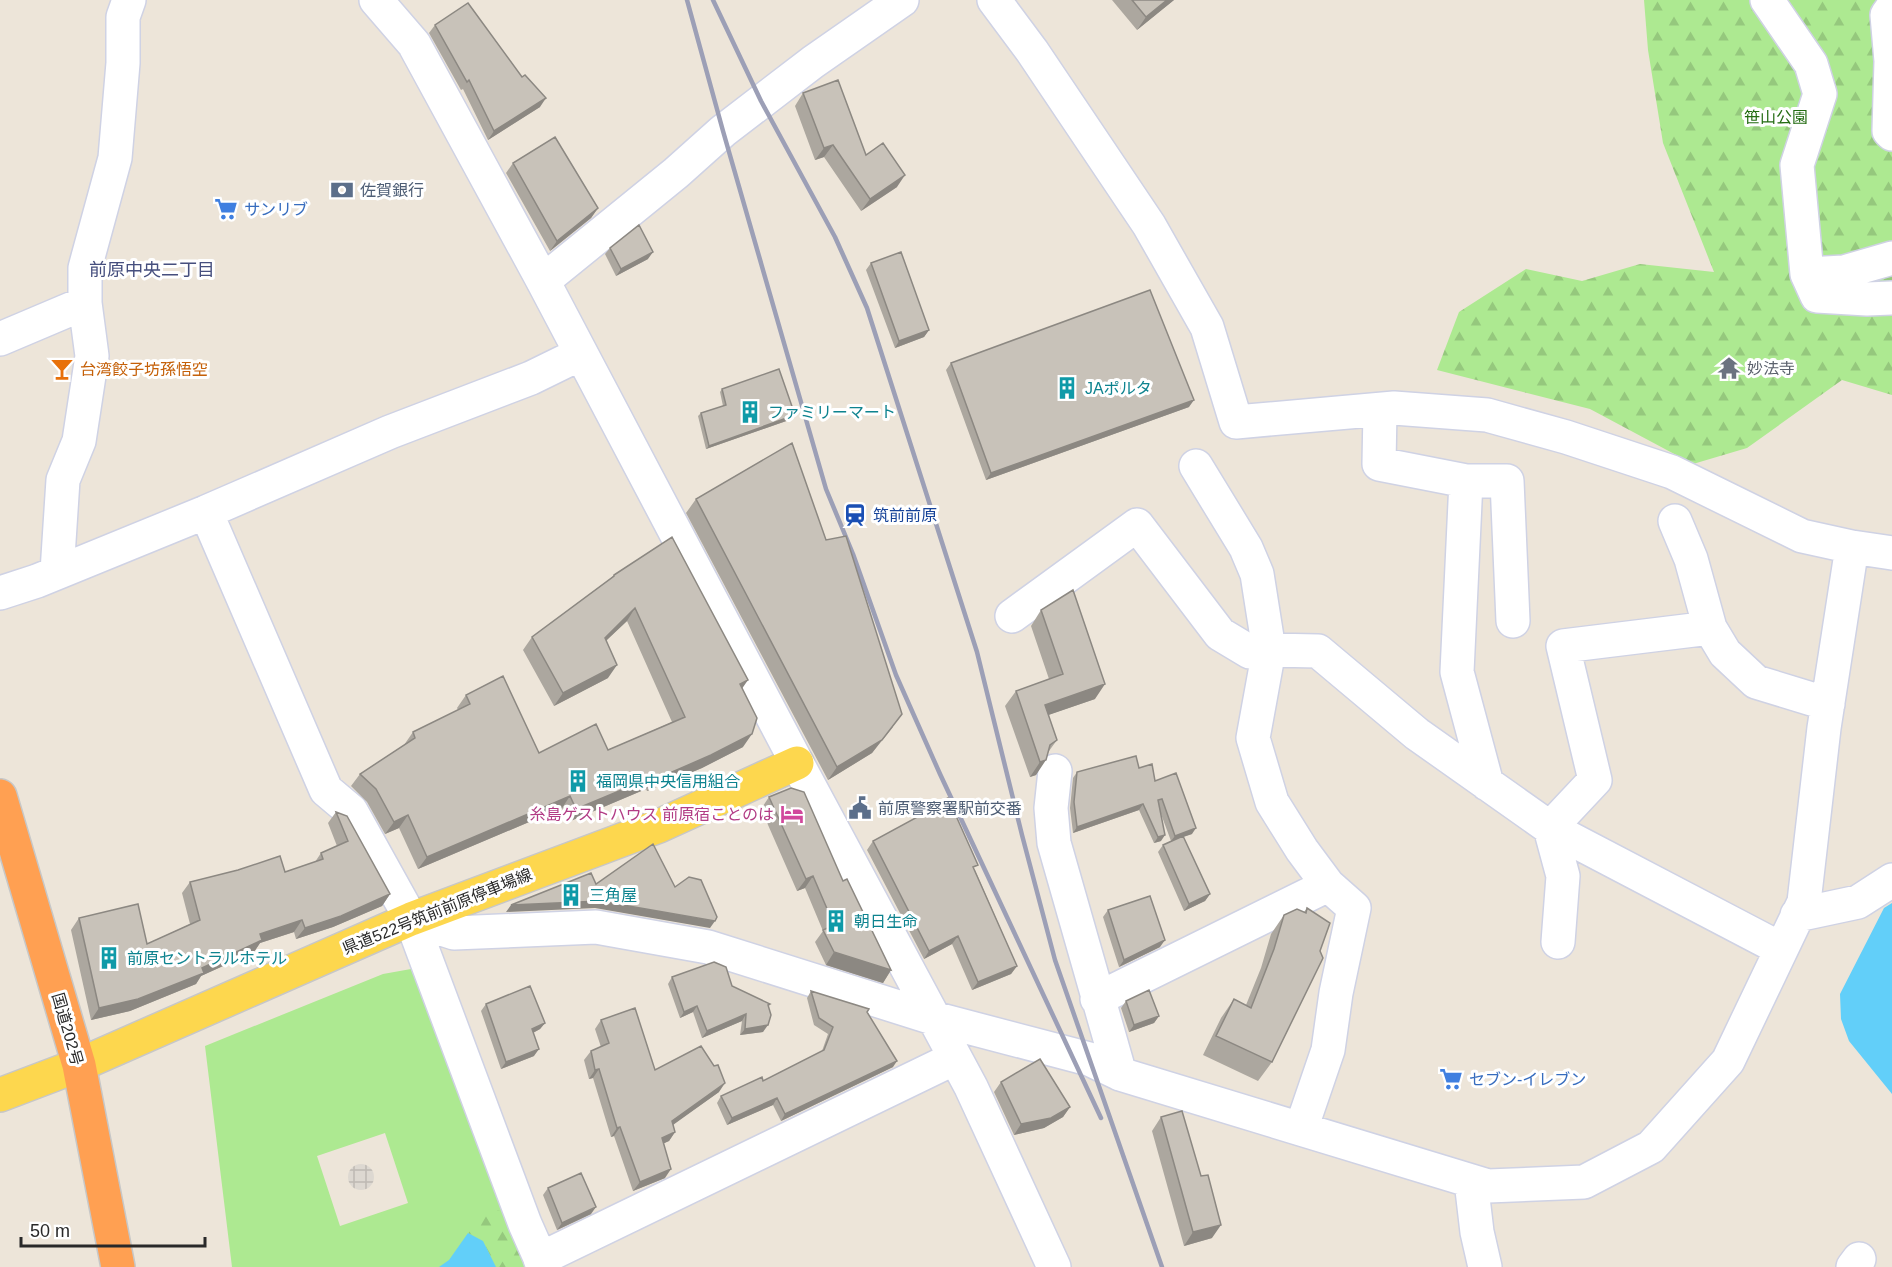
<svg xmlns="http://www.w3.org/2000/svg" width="1892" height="1267" viewBox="0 0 1892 1267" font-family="Arial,'Noto Sans JP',sans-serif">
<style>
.grass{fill:#ade991;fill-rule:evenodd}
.forest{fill:url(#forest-firs)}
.plaza{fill:url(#plaza-grid)}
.water{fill:#62cff9}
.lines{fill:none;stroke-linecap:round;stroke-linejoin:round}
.minor-casing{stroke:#cfd2e4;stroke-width:36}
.major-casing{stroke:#c7c7c7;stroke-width:36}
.highway-casing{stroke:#c7c7c7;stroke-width:36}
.minor{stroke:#fff;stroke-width:33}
.major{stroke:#fdd74e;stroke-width:33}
.highway{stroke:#ffa052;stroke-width:33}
.rail{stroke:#9c9fb6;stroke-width:4.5}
.wall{fill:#aca79f}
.shaded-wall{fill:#8c8882}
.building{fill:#c8c2b9;stroke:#8c8882;stroke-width:1.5}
.labels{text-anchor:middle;stroke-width:6;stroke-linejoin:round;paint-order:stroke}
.park-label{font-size:16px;fill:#246c13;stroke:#fff}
.service-label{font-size:16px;fill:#4e5e75;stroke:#fff;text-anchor:start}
.shop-label{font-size:16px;fill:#366cbe;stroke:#fff;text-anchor:start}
.worship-label{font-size:16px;fill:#5b616d;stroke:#fff;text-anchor:start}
.food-label{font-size:16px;fill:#c56008;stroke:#fff;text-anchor:start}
.culture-label{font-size:16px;fill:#0d838f;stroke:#fff;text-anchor:start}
.transit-label{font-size:16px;fill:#164399;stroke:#fff;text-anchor:start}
.hotel-label{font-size:16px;fill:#b23c85;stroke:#fff;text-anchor:end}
.street-label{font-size:16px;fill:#292929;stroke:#fff}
.neighbourhood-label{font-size:18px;fill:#464f7e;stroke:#fff}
</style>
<defs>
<pattern id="forest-firs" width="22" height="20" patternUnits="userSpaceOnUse" patternTransform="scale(1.5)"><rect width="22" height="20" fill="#ade991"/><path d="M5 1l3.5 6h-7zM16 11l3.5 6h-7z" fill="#95c87d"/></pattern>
<pattern id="plaza-grid" width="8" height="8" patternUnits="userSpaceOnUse" patternTransform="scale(1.5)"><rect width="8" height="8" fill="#ddd8d1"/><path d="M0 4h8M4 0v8" fill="none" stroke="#beb9b3"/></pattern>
</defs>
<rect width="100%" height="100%" fill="#ede5d9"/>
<path class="grass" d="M 411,969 L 532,1267 L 232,1267 L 205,1046 L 383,974 ZM 385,1133 L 408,1203 L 340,1226 L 317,1156 Z"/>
<path class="forest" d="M 1644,0 L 1892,0 L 1892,395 L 1842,380 L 1747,448 L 1693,464 L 1590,409 L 1437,370 L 1459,312 L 1526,269 L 1582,281 L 1640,264 L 1714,272 L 1663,143 L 1648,50 Z
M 489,1208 L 508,1213 L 512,1237 L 525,1267 L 496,1267 L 483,1241 L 468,1233 L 472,1220 Z"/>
<path class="plaza" d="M348 1177a13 13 0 1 1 26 0a13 13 0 1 1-26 0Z"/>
<path class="water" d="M 1892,903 L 1892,1094 L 1849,1041 L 1841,1019 L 1840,994 L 1884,908 Z
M 468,1233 L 483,1241 L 496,1267 L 439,1267 L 449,1260 Z"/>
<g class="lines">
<g class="minor-casing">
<path id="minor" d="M 376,0 L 414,44 L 543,281 L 797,763 L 971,1087 L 1054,1267
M 994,0 L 1032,51 L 1149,225 L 1207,327 L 1236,422 L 1394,408 L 1487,415 L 1566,437 L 1672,472 L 1802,536 L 1852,547 L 1892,553
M 1767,0 L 1811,64 L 1820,94 L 1797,165 L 1807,274 L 1817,296 L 1867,299 L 1892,298
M 1892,8 L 1887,15 L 1891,61 L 1889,131 L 1892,134
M 1807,274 L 1844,272 L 1892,258
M 543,281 L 676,173 L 723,131 L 813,62 L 902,0
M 0,339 L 85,303
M 1380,410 L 1379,464 L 1466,481 L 1457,672 L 1487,784
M 1196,466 L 1246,548 L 1257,574 L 1269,650 L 1253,738 L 1272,802 L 1302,850 L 1328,885 L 1354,908 L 1336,993 L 1328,1050 L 1301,1129
M 1466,481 L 1507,481 L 1513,621
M 206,512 L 326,790 L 351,811 L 411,919 L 525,1224 L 544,1267
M 1675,521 L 1691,559 L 1710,628 L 1725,653 L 1756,682 L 1828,704
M 57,572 L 63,480 L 79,441 L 92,356 L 85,303 L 85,268 L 115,158 L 123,63 L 123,17 L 129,0
M 0,593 L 37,581 L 206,512 L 390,432 L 531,378 L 580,354
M 1012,616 L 1137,525 L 1220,634 L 1250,652 L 1269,650 L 1318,651 L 1417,734 L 1550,828 L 1781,949
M 1055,771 L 1051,808 L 1054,843 L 1120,1074
M 1797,915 L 1858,902 L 1892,880
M 411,919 L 454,933 L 596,927 L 708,947 L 933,1018 L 1089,1059 L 1120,1074 L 1488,1186 L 1584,1182 L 1651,1147 L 1728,1061 L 1804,902 L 1824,728 L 1852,547
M 1558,942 L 1563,876 L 1550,828 L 1595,780 L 1563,646 L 1710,628
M 1097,999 L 1328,885
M 1471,1181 L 1477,1232 L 1485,1267
M 540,1259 L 955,1058
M 1853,1267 L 1859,1259"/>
</g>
<g class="major-casing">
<path id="major" d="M 0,1095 L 79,1065 L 411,919 L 659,826 L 797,763"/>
</g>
<g class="highway-casing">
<path id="highway" d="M 0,796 L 79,1065 L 118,1267"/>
</g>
<use href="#minor" class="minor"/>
<use href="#major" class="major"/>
<use href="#highway" class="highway"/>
<path class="rail" d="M 687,0 L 723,131 L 826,489 L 853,554 L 896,675 L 940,774 L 1101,1118
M 713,0 L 761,101 L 835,237 L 867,308 L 977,652 L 1022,835 L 1055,960 L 1162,1267"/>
</g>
<path class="wall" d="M 1112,0 L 1174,0 L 1137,30 Z
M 435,25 L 540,107 L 488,140 L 463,89 L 461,90 L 429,33 Z
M 803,93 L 866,155 L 897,187 L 861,211 L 824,157 L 815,160 L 795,106 Z
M 513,163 L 598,208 L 591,218 L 550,251 L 506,173 Z
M 610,248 L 648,259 L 616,276 L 605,254 Z
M 871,263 L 929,330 L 924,337 L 895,348 L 866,270 Z
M 951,363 L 1189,407 L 986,480 L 946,370 Z
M 722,389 L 792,419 L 706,449 L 698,416 L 701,413 L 723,406 L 720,392 Z
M 696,499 L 893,727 L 872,753 L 828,780 L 686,513 Z
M 614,575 L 742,688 L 743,747 L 702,768 L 647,791 L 646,789 L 568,822 L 562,808 L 418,869 L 399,828 L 385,834 L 367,802 L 351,786 L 360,774 L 404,745 L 413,732 L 458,710 L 457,708 L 466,695 L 539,753 L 608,750 L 672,722 L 627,621 L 607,640 L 608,678 L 554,706 L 523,650 L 532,637 L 610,579 Z
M 1041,610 L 1095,699 L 1048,715 L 1057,740 L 1049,751 L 1036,775 L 1030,777 L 1005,706 L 1016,691 L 1049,679 L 1031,626 Z
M 1139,768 L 1192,834 L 1183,837 L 1210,894 L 1205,901 L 1184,911 L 1158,852 L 1163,845 L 1171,841 L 1161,814 L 1161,841 L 1154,843 L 1139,810 L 1073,833 L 1070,808 L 1073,778 L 1077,772 Z
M 769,797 L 843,881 L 891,970 L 883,983 L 826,965 L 815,942 L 823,931 L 805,888 L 797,891 L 761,809 Z
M 921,810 L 975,870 L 1017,966 L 1011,974 L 972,990 L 952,944 L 924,959 L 867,850 L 873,841 L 916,818 Z
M 336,812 L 390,894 L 382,906 L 333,927 L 296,939 L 294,932 L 260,943 L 254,952 L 201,976 L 196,984 L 130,1011 L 91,1020 L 71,930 L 79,918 L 147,944 L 190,924 L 182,893 L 190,882 L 238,870 L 285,872 L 315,862 L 321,853 L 337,846 L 328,823 Z
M 1307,908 L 1272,1062 L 1258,1081 L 1203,1055 L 1221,1018 L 1234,999 L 1246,1005 L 1261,968 L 1271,934 L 1284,915 L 1304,912 Z
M 1108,910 L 1160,947 L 1119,967 L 1103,917 Z
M 672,977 L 732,986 L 770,1004 L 769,1006 L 763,1032 L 740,1035 L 742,1021 L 702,1038 L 693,1012 L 680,1018 L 668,984 Z
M 811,991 L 867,1012 L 893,1067 L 781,1121 L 773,1105 L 727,1125 L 717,1103 L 721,1096 L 763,1081 L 822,1051 L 828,1034 L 814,1025 L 807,998 Z
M 1126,1001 L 1159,1016 L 1154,1023 L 1129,1032 L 1121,1008 Z
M 486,1004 L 545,1023 L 540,1029 L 533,1033 L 534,1056 L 501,1069 L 481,1011 Z
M 601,1020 L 655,1070 L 719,1092 L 673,1124 L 675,1132 L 669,1141 L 664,1143 L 665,1178 L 633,1191 L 614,1136 L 611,1137 L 593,1078 L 589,1079 L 584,1060 L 591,1051 L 601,1047 L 595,1029 Z
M 1001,1082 L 1070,1107 L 1063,1117 L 1044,1128 L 1014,1135 L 994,1092 Z
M 1161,1117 L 1201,1176 L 1212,1238 L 1184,1246 L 1152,1131 Z
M 548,1188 L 591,1214 L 557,1230 L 543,1195 Z"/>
<path class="shaded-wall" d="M 1167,0 L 1174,0 L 1137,30 L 1146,17 Z
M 546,98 L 540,107 L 488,140 L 494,131 Z
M 833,145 L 824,157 L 815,160 L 824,148 Z
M 905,175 L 897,187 L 861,211 L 870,199 Z
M 598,208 L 591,218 L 550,251 L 557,241 Z
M 653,252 L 648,259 L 616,276 L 621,269 Z
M 929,330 L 924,337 L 895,348 L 899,341 Z
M 1194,400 L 1189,407 L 986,480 L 991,473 Z
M 795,415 L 792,419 L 706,449 L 709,446 Z
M 635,608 L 627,621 L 596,650 L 605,638 Z
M 617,665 L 608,678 L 554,706 L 563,693 Z
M 748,680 L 739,693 L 740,684 Z
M 1105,684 L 1095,699 L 1034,720 L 1045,705 Z
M 902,714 L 872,753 L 828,780 L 837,767 Z
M 752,734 L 743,747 L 702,768 L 647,791 L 656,779 Z
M 1046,760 L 1036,775 L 1030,777 L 1040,762 Z
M 655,776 L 646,789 L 568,822 L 576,809 Z
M 570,796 L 562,808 L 418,869 L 427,857 Z
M 1143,804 L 1139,810 L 1073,833 L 1077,827 Z
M 408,815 L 399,828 L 385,834 L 394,822 Z
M 1196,828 L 1192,834 L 1171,841 L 1175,836 Z
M 1165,835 L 1161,841 L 1154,843 L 1158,837 Z
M 813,876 L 805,888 L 797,891 L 806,879 Z
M 390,894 L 382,906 L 333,927 L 296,939 L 305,928 Z
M 1210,894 L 1205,901 L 1184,911 L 1189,904 Z
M 600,901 L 715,921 L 710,928 L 595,908 L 506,912 L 511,905 Z
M 302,920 L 294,932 L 260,943 L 254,952 L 201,976 L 196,984 L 130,1011 L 91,1020 L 99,1008 L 202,968 L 260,934 Z
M 958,936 L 952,944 L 924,959 L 929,951 Z
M 1165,940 L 1160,947 L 1119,967 L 1124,960 Z
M 834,952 L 891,970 L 883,983 L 826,965 Z
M 1017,966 L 1011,974 L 972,990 L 978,982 Z
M 697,1006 L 693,1012 L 680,1018 L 684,1012 Z
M 746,1014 L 742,1021 L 702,1038 L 707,1031 Z
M 1159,1016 L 1154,1023 L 1129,1032 L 1134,1025 Z
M 545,1023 L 540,1029 L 527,1036 L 532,1029 Z
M 768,1025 L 763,1032 L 740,1035 L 745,1029 Z
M 539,1049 L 534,1056 L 501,1069 L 506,1062 Z
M 897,1061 L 893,1067 L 781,1121 L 785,1114 Z
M 599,1069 L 593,1078 L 589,1079 L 595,1070 Z
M 725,1083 L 719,1092 L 666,1130 L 672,1121 Z
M 777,1098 L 773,1105 L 727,1125 L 732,1118 Z
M 1070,1107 L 1063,1117 L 1044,1128 L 1014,1135 L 1021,1124 Z
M 620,1127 L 614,1136 L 611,1137 L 617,1128 Z
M 675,1132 L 669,1141 L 656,1147 L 662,1138 Z
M 671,1169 L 665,1178 L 633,1191 L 640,1182 Z
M 596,1207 L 591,1214 L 557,1230 L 562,1223 Z
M 1221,1225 L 1212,1238 L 1184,1246 L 1193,1232 Z"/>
<path class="building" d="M 1132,0 L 1167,0 L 1146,17 Z
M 468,3 L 522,77 L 525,75 L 546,98 L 494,131 L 469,80 L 467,82 L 435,25 Z
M 838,80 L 866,155 L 883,143 L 905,175 L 870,199 L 833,145 L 824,148 L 803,93 Z
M 555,137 L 598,208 L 557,241 L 513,163 Z
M 639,225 L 653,252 L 621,269 L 610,248 Z
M 901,252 L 929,330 L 899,341 L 871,263 Z
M 1150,290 L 1194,400 L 991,473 L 951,363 Z
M 779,369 L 795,415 L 709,446 L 701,413 L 726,405 L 722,389 Z
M 792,443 L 826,540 L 846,536 L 902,714 L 882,740 L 837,767 L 696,499 Z
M 672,537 L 748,680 L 740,684 L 757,718 L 752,734 L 711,755 L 656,779 L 655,776 L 576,809 L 570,796 L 427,857 L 408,815 L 394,822 L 376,789 L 360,774 L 415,738 L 413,732 L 470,704 L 466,695 L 503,676 L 539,753 L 596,724 L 608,750 L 685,717 L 635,608 L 605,638 L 617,665 L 563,693 L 532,637 L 614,576 L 614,575 Z
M 1073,590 L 1105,684 L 1045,705 L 1057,740 L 1050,745 L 1046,760 L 1040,762 L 1016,691 L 1063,674 L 1041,610 Z
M 1136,756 L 1139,768 L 1152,764 L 1155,781 L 1176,773 L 1196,828 L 1175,836 L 1162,799 L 1158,800 L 1165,835 L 1158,837 L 1143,804 L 1077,827 L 1074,802 L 1077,772 Z
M 791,788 L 804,792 L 843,881 L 847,879 L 891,970 L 834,952 L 823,930 L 834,925 L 813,876 L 806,879 L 769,797 Z
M 948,798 L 978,865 L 973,867 L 1017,966 L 978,982 L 958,936 L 929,951 L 873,841 L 923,814 L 921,810 Z
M 336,812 L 347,816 L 390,894 L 341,916 L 305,928 L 302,920 L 260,934 L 262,940 L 202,968 L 204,973 L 138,999 L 99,1008 L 79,918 L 138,904 L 147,944 L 200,920 L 190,882 L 238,870 L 280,856 L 285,872 L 323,859 L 321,853 L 348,841 Z
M 1183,836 L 1210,894 L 1189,904 L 1163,845 Z
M 653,844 L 675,887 L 689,877 L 701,880 L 717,917 L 715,921 L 600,901 L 511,905 L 591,873 L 596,884 Z
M 1150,896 L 1165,940 L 1124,960 L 1108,910 Z
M 1307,908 L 1330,923 L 1320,951 L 1323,958 L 1272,1062 L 1216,1036 L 1234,999 L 1251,1008 L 1274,949 L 1284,915 L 1297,909 L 1306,913 Z
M 714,962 L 726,967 L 732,986 L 770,1004 L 768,1005 L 771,1015 L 768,1025 L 745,1029 L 746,1014 L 707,1031 L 697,1006 L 684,1012 L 672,977 Z
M 530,986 L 545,1023 L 532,1029 L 539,1049 L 506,1062 L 486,1004 Z
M 1149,990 L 1159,1016 L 1134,1025 L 1126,1001 Z
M 811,991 L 869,1009 L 867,1012 L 897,1061 L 785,1114 L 777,1098 L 732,1118 L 721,1096 L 762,1077 L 763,1081 L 824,1050 L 833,1027 L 819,1018 Z
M 635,1008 L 655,1070 L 701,1046 L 714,1066 L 718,1065 L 725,1083 L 672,1121 L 675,1132 L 662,1138 L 671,1169 L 640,1182 L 620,1127 L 617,1128 L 599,1069 L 595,1070 L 591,1051 L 609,1043 L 601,1020 Z
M 1040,1059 L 1070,1107 L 1051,1118 L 1021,1124 L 1001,1082 Z
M 1182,1111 L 1201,1176 L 1208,1175 L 1221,1225 L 1193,1232 L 1161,1117 Z
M 581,1173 L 596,1207 L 562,1223 L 548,1188 Z"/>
<defs>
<g id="bank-bare" transform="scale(1.8)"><path d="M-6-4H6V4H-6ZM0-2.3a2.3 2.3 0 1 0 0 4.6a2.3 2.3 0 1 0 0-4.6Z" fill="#5c6f8a" stroke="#fff" stroke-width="2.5" paint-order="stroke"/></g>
<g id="supermarket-bare" transform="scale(1.8)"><path d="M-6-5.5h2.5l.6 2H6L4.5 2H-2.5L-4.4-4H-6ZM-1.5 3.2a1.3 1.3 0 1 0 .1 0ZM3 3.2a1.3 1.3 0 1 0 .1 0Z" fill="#3f7fe0" stroke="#fff" stroke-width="2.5" paint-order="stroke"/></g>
<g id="temple-bare" transform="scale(1.8)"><path d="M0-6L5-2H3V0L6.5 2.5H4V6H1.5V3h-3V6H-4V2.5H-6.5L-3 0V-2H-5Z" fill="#6b7280" stroke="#fff" stroke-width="2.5" paint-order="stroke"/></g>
<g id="bar-bare" transform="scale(1.8)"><path d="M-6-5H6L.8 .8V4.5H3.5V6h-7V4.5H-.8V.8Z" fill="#e8710a" stroke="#fff" stroke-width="2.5" paint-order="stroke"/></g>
<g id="building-bare" transform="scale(1.8)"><path d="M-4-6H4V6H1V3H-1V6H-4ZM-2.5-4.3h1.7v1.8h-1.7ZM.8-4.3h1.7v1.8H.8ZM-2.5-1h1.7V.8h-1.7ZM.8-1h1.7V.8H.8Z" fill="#0f9aa8" stroke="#fff" stroke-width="2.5" paint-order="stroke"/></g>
<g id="station-bare" transform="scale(1.8)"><path d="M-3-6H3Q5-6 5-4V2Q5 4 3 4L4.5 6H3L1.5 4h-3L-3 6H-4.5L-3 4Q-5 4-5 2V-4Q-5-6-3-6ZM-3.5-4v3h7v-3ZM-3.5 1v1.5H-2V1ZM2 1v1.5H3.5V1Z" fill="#1a4fb4" stroke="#fff" stroke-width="2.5" paint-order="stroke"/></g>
<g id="civic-bare" transform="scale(1.8)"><path d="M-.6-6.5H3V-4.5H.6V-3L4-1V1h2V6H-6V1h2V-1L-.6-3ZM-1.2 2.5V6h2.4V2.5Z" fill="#5c6f8a" stroke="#fff" stroke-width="2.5" paint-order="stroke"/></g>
<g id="hotel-bare" transform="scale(1.8)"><path d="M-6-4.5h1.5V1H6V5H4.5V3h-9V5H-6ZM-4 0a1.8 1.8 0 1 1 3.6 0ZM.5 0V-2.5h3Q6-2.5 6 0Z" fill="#d1479c" stroke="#fff" stroke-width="2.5" paint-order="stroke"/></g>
</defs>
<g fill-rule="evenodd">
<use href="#bank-bare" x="342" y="190"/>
<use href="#supermarket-bare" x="226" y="209"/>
<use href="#temple-bare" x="1729" y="368"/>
<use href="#bar-bare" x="62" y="369"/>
<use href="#building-bare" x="1067" y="388"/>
<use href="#building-bare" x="750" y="412"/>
<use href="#station-bare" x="855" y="515"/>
<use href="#building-bare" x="578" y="781"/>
<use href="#civic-bare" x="860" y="808"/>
<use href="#hotel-bare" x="792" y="814"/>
<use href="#building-bare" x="571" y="895"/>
<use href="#building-bare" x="836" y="921"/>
<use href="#building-bare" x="109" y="958"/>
<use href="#supermarket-bare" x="1451" y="1079"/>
</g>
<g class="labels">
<g class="park-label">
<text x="1776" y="123">笹山公園</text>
</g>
<g class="service-label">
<text x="360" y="196">佐賀銀行</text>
<text x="878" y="814">前原警察署駅前交番</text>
</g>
<g class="shop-label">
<text x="244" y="215">サンリブ</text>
<text x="1469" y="1085">セブン-イレブン</text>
</g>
<g class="worship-label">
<text x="1747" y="374">妙法寺</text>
</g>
<g class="food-label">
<text x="80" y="375">台湾餃子坊孫悟空</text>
</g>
<g class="culture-label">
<text x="1085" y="394">JAポルタ</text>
<text x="768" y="418">ファミリーマート</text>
<text x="596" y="787">福岡県中央信用組合</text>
<text x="589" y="901">三角屋</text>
<text x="854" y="927">朝日生命</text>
<text x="127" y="964">前原セントラルホテル</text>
</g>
<g class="transit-label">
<text x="873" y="521">筑前前原</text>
</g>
<g class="hotel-label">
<text x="774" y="820">糸島ゲストハウス 前原宿ことのは</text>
</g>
<g class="street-label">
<text transform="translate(437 911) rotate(-22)" y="6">県道522号筑前前原停車場線</text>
<text transform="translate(68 1029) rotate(74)" y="6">国道202号</text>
</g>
<g class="neighbourhood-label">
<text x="152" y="276">前原中央二丁目</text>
</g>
</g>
<path d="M21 1237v9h184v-9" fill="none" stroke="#292929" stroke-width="3"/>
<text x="30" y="1237" font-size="18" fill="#292929" stroke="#ffffff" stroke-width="4.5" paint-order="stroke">50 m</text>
</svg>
